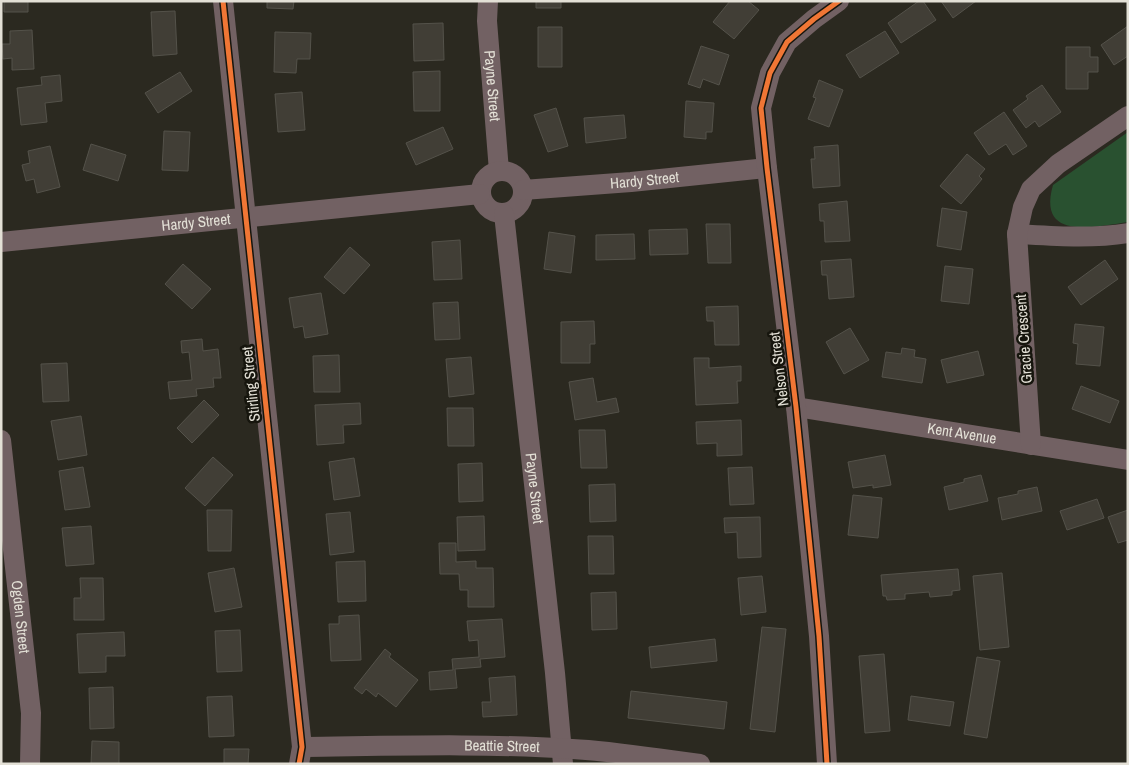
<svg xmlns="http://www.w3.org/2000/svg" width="1129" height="765" viewBox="0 0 1129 765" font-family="'Archivo Narrow',sans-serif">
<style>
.green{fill:#295130}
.building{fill:#413e36;stroke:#54524a}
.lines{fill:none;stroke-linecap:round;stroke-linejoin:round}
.street{stroke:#726163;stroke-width:20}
.cycleway-casing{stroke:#16150d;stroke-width:8}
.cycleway{stroke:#f07635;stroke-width:5}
.labels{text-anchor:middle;stroke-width:5;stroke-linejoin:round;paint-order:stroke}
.street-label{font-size:15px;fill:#e3e0d6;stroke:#16150d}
</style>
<rect width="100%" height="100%" fill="#2b2920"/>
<path class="green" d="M 1128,132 L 1128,222 C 1094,227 1037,241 1053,185 Z"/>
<path class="building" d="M 4,1 L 28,1 L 28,12 L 4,12 Z
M 267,1 L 294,1 L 293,9 L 267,8 Z
M 536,1 L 561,1 L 561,8 L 536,8 Z
M 730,1 L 748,1 L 759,10 L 734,39 L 713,22 Z
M 919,1 L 923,1 L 936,20 L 901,43 L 888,23 Z
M 941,1 L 976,1 L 953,18 Z
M 175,11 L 177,54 L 153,56 L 151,12 Z
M 443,23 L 444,60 L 414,61 L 413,24 Z
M 1128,26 L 1128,56 L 1114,65 L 1101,45 Z
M 538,27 L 562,27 L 562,67 L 538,67 Z
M 32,30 L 34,69 L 12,70 L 12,58 L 3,59 L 2,44 L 10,44 L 10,31 Z
M 885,31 L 899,53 L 860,78 L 846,55 Z
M 275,32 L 311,33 L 310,59 L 297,59 L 296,73 L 274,72 Z
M 701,46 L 729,55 L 719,85 L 703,79 L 700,88 L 688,84 Z
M 1066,47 L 1090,47 L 1090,57 L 1098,57 L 1098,72 L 1088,72 L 1088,89 L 1066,89 Z
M 440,71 L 440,111 L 414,111 L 413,72 Z
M 180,72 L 192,91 L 158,113 L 145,93 Z
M 60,75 L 62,101 L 45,103 L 47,122 L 21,125 L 17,88 L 42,85 L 41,77 Z
M 819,80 L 843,90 L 829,127 L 808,119 L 816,98 L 813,97 Z
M 1042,85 L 1061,112 L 1039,127 L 1035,121 L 1026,128 L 1013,110 L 1028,99 L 1026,96 Z
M 302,92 L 305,130 L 278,132 L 275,94 Z
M 686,101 L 714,103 L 712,132 L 706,132 L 706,139 L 684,137 Z
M 556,108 L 568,146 L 548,152 L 534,115 Z
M 1004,112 L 1027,146 L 1013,155 L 1006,144 L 989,155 L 974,133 Z
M 624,115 L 626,138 L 586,143 L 584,118 Z
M 443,127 L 453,149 L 416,165 L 406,143 Z
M 164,131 L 190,132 L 188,171 L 162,170 Z
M 91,144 L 126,155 L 118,181 L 83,170 Z
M 838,145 L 840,186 L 813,188 L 811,159 L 815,159 L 814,147 Z
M 50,146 L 60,187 L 37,193 L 34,179 L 26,181 L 22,165 L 30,163 L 28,151 Z
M 967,154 L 985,169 L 979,176 L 982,179 L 961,204 L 940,186 Z
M 847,201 L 850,241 L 825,242 L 824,221 L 820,221 L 819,204 Z
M 942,208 L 967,212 L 961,250 L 937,246 Z
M 706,224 L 730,224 L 731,263 L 708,263 Z
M 687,229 L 688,254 L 650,255 L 649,230 Z
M 549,232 L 575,236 L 571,273 L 544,269 Z
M 634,234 L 635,259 L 596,260 L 596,235 Z
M 460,240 L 462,279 L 434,280 L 432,242 Z
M 350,247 L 370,265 L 344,294 L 324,277 Z
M 851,259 L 854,297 L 829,299 L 827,275 L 822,275 L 821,261 Z
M 1105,260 L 1118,279 L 1081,305 L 1068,287 Z
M 183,264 L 211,289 L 192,309 L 165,284 Z
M 945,266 L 973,269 L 969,304 L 941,301 Z
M 321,293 L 328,334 L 305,338 L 303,326 L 294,328 L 289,298 Z
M 458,302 L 460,339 L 435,340 L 433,303 Z
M 738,306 L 739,345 L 715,345 L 714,321 L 707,321 L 706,307 Z
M 594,321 L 595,344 L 590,344 L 590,363 L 561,363 L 561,322 Z
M 1075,324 L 1104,327 L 1100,366 L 1076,364 L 1078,344 L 1073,343 Z
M 850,328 L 869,360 L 844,374 L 826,342 Z
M 202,339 L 203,351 L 218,349 L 221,378 L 213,378 L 214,387 L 196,389 L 197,396 L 170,399 L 168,382 L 192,380 L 189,352 L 182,353 L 181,341 Z
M 902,348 L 915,350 L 914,357 L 926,359 L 922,383 L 882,377 L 886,352 L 901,354 Z
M 978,351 L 984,375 L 947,383 L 941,360 Z
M 339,355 L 340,392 L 314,392 L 313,356 Z
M 471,357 L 474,394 L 449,397 L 446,359 Z
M 694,358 L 709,358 L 709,368 L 741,366 L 741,381 L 737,381 L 738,403 L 696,405 Z
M 67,363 L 69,401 L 43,402 L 41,364 Z
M 593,378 L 597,402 L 616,398 L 619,412 L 575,420 L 569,382 Z
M 1081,386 L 1119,401 L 1110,423 L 1072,409 Z
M 204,400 L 219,415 L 192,443 L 177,428 Z
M 360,403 L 361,424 L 343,425 L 344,443 L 317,445 L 315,405 Z
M 447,408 L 473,408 L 474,446 L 448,446 Z
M 81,416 L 87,455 L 58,460 L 51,421 Z
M 741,420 L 742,455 L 717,456 L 717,443 L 697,444 L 696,422 Z
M 579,430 L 605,430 L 607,468 L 581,468 Z
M 885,455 L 891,485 L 873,488 L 873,485 L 853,488 L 848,462 Z
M 213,457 L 233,475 L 205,506 L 185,488 Z
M 354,458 L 360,496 L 334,500 L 329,462 Z
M 482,463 L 483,501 L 459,502 L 458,464 Z
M 83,467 L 90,507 L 65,510 L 59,471 Z
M 752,467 L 754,504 L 730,505 L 728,468 Z
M 981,475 L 988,501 L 949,510 L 944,487 L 964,482 L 964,479 Z
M 615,484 L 616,521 L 590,522 L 589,485 Z
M 1037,487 L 1042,511 L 1002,520 L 998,498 L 1018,494 L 1018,491 Z
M 853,495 L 882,498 L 878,538 L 848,535 Z
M 1097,499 L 1104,518 L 1067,530 L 1060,511 Z
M 207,510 L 232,510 L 231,551 L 208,551 Z
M 1128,510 L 1128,540 L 1118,543 L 1108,517 Z
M 350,512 L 354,552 L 330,555 L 326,514 Z
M 484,516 L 485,550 L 458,551 L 457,517 Z
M 760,517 L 761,557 L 738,558 L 737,532 L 725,533 L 724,518 Z
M 91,526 L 94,564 L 66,566 L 62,528 Z
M 588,536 L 613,536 L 614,574 L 589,574 Z
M 439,543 L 456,543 L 456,562 L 476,561 L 476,568 L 493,568 L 494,607 L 468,607 L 468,590 L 460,590 L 459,574 L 440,574 Z
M 365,561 L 366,601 L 338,602 L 336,562 Z
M 234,568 L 242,607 L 215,612 L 208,573 Z
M 958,569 L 960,590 L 952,591 L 952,595 L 930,597 L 929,592 L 905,594 L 905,599 L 887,600 L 886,596 L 883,596 L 881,575 Z
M 1002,573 L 1009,647 L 980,650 L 973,576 Z
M 762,576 L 766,612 L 741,615 L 738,578 Z
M 80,578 L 103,578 L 104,620 L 74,620 L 74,598 L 81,598 Z
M 616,592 L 617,629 L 592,630 L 591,593 Z
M 359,615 L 361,660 L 331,661 L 329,624 L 339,624 L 339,616 Z
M 502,619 L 505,657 L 480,659 L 481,667 L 455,669 L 457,688 L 430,690 L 429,672 L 453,670 L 452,659 L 479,657 L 478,640 L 469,641 L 467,621 Z
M 762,627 L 786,629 L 775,732 L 750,729 Z
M 240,630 L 242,671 L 217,672 L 215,631 Z
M 124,632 L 125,656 L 106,656 L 106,672 L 79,673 L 77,634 Z
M 715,639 L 717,661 L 651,668 L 649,647 Z
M 385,649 L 391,654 L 389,657 L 418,680 L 396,707 L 378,693 L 376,697 L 366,689 L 362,694 L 354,688 Z
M 884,654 L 890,731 L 865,733 L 859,656 Z
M 977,657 L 1000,661 L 987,738 L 964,734 Z
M 515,676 L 517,715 L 483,717 L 482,702 L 491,702 L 489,678 Z
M 113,687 L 114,728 L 90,729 L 89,688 Z
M 631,691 L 727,702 L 724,729 L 628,718 Z
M 232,696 L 234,736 L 209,737 L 207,697 Z
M 911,696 L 954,702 L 950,726 L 908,720 Z
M 92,741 L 119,742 L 119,764 L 91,764 Z
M 224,749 L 249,749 L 248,764 L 224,764 Z"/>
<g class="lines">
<g class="street">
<path d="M 223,1 L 302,747 L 299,764"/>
<path id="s1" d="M 488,1 L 487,21 L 499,171"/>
<circle cx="502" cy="192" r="21"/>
<path id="s2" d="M 523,190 L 631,182 L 767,168"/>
<path id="s3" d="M 504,214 L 555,673 L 563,764"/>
<path d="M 1017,234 C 1054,236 1091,239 1128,233"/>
<path id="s4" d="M 1,242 L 480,194"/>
<path id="s5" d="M 796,407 L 1128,460"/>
<path id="s6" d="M 1,440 L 31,713 L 30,764"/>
<path d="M 1031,445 L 1017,234 L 1023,207 L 1031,189 L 1058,164 L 1128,116"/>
<path id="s7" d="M 302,747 C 392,746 482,743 572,749 C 615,751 658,759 700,764"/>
<path d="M 827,764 L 819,636 L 796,407 L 767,168 L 761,108 L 770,73 L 787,42 L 814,19 L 839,1"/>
</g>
<g class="cycleway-casing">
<path id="cycleway" d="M 223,1 L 302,747 L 299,764
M 827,764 L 819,636 L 796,407 L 767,168 L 761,108 L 770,73 L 787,42 L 814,19 L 839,1"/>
</g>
<use href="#cycleway" class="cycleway"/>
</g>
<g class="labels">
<g class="street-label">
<text dy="5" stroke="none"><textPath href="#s1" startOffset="85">Payne Street</textPath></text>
<text dy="5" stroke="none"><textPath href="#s2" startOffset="122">Hardy Street</textPath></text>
<text dy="5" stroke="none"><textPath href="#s4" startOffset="196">Hardy Street</textPath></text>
<text transform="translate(1024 339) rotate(-94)" y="5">Gracie Crescent</text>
<text transform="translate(779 369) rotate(-97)" y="5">Nelson Street</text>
<text transform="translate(251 384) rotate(-96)" y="5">Stirling Street</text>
<text dy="5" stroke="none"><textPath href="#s5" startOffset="168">Kent Avenue</textPath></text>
<text dy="5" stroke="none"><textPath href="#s3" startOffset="276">Payne Street</textPath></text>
<text dy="5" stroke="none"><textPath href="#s6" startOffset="178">Ogden Street</textPath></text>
<text dy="5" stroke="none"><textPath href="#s7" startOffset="200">Beattie Street</textPath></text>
</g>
</g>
<rect width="1129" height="765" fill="none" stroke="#e3e0d6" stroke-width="5"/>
</svg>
